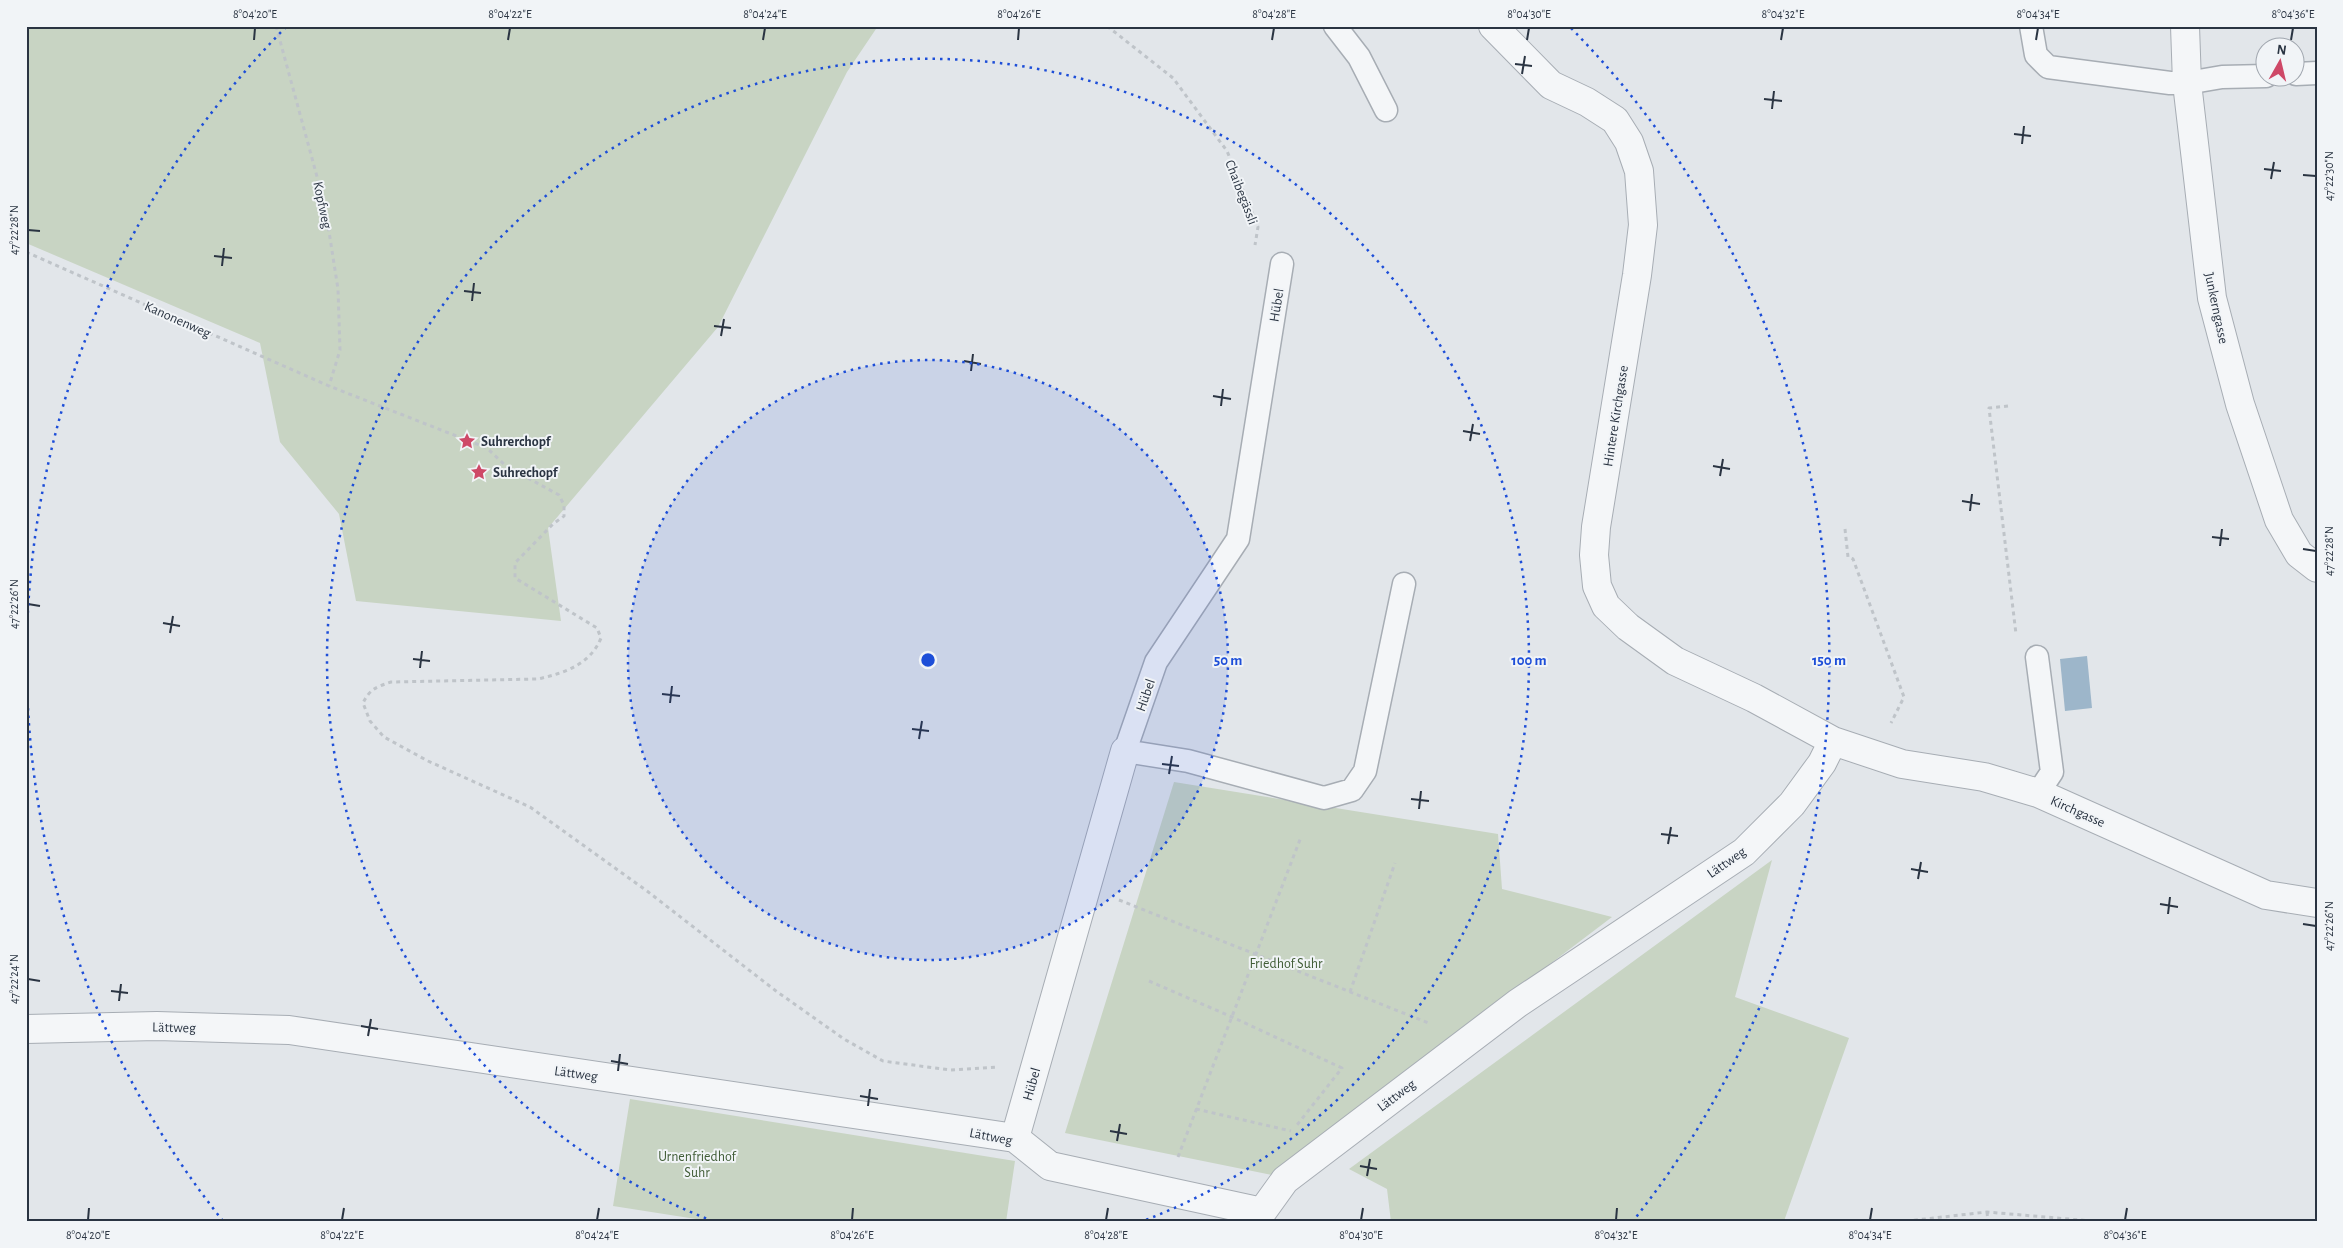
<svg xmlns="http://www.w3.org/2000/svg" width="2343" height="1248" viewBox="0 0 2343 1248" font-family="'Alegreya Sans',sans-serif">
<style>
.green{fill:#c8d4c3}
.water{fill:#9db6ca}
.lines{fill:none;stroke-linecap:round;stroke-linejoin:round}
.lane-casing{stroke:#a7adb4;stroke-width:25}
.street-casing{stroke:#a7adb4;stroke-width:30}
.path{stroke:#bfc4c9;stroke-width:3;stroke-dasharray:4 4;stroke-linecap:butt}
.lane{stroke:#f4f6f8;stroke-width:22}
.street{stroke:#f4f6f8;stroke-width:28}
.ticks{fill:none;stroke:#2a3442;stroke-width:2}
.ring{fill:none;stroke:#1d4ed8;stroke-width:2.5;stroke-dasharray:2.5 5}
.labels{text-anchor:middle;stroke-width:4;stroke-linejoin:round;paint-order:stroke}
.street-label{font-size:14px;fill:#2a3442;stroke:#f1f4f7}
.poi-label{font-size:14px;font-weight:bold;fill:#2a3442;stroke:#f1f4f7;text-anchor:start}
.park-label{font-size:14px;fill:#415d37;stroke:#f1f4f7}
.centre{fill:#1d4ed8;stroke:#f1f4f7;stroke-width:2.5}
.ring-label{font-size:15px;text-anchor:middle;font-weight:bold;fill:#1d4ed8;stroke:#f1f4f7;stroke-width:4;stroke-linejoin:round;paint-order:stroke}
.neatline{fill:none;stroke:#2a3442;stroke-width:2}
.ticks-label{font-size:12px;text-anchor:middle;fill:#2a3442}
</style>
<rect width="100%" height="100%" fill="#e2e6ea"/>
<path class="green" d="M 26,26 L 878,26 L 847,72 L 718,327 L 548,528 L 561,621 L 356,601 L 339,514 L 280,442 L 260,343 L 26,243 Z
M 1174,782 L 1498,834 L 1502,889 L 1612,917 L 1272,1175 L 1065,1133 Z
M 1772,860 L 1735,997 L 1849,1038 L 1784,1221 L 1391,1222 L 1387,1189 L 1349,1169 Z
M 630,1099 L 1015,1161 L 1006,1222 L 715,1222 L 613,1206 Z"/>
<path class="water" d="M 2087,656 L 2092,708 L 2065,711 L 2060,659 Z"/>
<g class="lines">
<g class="lane-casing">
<path id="lane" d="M 1335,26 L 1359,57 L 1386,110
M 2031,26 L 2036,55 L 2048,67 L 2170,83 L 2187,83 L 2222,77 L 2266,76
M 2296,74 L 2317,73
M 1282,264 L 1238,539 L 1156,662 L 1125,751 L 1188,761 L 1324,798 L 1352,790 L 1365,771 L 1404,584
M 2037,657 L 2052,772 L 2038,793"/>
</g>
<g class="street-casing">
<path id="street" d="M 1493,26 L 1551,85 L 1587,102 L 1615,120 L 1629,142 L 1639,171 L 1643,225 L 1637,275 L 1596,527 L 1594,555 L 1597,586 L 1606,606 L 1628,627 L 1675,661 L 1754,698 L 1833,741 L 1902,764 L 1984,777 L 2038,793 L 2266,895 L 2317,903
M 2185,26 L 2187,83 L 2212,298 L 2240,404 L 2279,520 L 2299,554 L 2317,568
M 26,1029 L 157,1026 L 289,1030 L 1015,1138 L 1050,1166 L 1262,1212 L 1285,1180 L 1518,1003 L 1744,852 L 1792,804 L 1822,763 L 1833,741
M 1015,1138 L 1125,751"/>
</g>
<path class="path" d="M 276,26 L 325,206 L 338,289 L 340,350 L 329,386
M 1107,26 L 1173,78 L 1227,151 L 1258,227 L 1255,245
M 26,252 L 329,386 L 487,448 L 506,466 L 559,495 L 564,505 L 564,516 L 553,524 L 515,563 L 515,578 L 597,628 L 601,638 C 590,665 564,673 538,679 L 391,682 C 376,687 370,689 363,703 L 370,721 L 384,737 L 428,761 L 530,807 L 647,891 L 776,991 L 844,1039 L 883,1061 L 950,1070 L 998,1067
M 2008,406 L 1989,408 L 2016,634
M 1845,529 L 1848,557 L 1853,559 L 1904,697 L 1891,723
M 1119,900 L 1431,1024
M 1149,981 L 1232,1017 L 1342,1068 L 1297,1125
M 1350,992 L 1395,863
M 1196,1109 L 1291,1131
M 1178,1157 L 1301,837
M 1987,1212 L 1988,1222
M 1898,1222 L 1987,1212 L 2103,1222"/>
<use href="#lane" class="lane"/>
<use href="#street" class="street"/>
</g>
<path class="ticks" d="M 254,40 L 255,28M 508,40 L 510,28M 763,40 L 765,28M 1018,40 L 1019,28M 1272,40 L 1274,28M 1527,40 L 1529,28M 1781,40 L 1783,28M 2036,40 L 2038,28M 2291,40 L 2293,28M 1515,64 L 1532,66M 1522,74 L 1525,56M 1764,99 L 1782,101M 1772,109 L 1774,91M 2014,134 L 2031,136M 2022,144 L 2024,126M 2264,169 L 2281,171M 2303,175 L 2316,176M 2271,179 L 2274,162M 28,230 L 40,231M 214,256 L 232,258M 222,266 L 224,248M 464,291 L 481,293M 472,301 L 474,283M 714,326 L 731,328M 721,336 L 724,319M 964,361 L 981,364M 971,371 L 973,354M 1213,396 L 1231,399M 1221,406 L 1223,389M 1463,431 L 1480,434M 1470,441 L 1473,424M 1713,466 L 1730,469M 1720,476 L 1723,459M 1962,501 L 1980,504M 1970,511 L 1972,494M 2212,537 L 2229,539M 2220,546 L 2222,529M 2303,549 L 2316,551M 28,604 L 40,606M 163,623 L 180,626M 170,633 L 173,616M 413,659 L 430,661M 420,668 L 422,651M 662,694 L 680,696M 670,703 L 672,686M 912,729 L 929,731M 919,739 L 922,721M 1162,764 L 1179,766M 1169,774 L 1172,756M 1411,799 L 1429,801M 1419,809 L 1421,791M 1661,834 L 1678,836M 1668,844 L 1671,827M 1911,869 L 1928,872M 1918,879 L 1921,862M 2160,904 L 2178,907M 2168,914 L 2170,897M 2303,924 L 2316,926M 28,979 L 40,981M 111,991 L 128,993M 119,1001 L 121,984M 361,1026 L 378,1029M 368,1036 L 371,1019M 611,1061 L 628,1064M 618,1071 L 620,1054M 860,1096 L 878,1099M 868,1106 L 870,1089M 1110,1131 L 1127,1134M 1117,1141 L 1120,1124M 1360,1166 L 1377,1169M 1367,1176 L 1370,1159M 88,1220 L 89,1208M 342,1220 L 344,1208M 597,1220 L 599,1208M 852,1220 L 853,1208M 1106,1220 L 1108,1208M 1361,1220 L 1363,1208M 1616,1220 L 1617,1208M 1870,1220 L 1872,1208M 2125,1220 L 2127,1208"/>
<circle cx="928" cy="660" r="300" fill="#1d4ed8" fill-opacity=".12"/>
<g class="ring">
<circle cx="928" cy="660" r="300"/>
<path d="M713 1221A601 601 0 1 1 1143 1221"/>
<path d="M223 1221A901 901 0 0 1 285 28M1571 28A901 901 0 0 1 1633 1221"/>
</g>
<defs>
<g id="sight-bare" transform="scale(1.35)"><path d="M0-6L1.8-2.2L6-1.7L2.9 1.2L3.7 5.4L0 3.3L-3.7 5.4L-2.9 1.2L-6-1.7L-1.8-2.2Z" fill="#ce4867" stroke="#f1f4f7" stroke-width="2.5" paint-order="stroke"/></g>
</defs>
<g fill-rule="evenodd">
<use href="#sight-bare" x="467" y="441"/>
<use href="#sight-bare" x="479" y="472"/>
</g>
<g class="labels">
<g class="street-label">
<text transform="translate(1242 192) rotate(69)" y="5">Chaibegässli</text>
<text transform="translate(323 205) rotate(78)" y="5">Kopfweg</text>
<text transform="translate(1276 305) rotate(-81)" y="5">Hübel</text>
<text transform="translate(2217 308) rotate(78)" y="5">Junkerngasse</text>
<text transform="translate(178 319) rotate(24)" y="5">Kanonenweg</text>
<text transform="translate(1615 416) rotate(-81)" y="5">Hintere Kirchgasse</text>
<text transform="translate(1145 695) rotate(-71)" y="5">Hübel</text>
<text transform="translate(2078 811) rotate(24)" y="5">Kirchgasse</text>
<text transform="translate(1726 862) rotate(-35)" y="5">Lättweg</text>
<text transform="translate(174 1027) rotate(1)" y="5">Lättweg</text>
<text transform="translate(576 1073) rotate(8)" y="5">Lättweg</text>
<text transform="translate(1031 1084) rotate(-74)" y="5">Hübel</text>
<text transform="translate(1396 1095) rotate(-37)" y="5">Lättweg</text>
<text transform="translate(991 1136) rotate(11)" y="5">Lättweg</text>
</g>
<g class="poi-label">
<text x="481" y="446">Suhrerchopf</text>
<text x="493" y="477">Suhrechopf</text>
</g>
<g class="park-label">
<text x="1286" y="968">Friedhof Suhr</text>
<text x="697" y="1161">Urnenfriedhof<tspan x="697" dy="16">Suhr</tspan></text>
</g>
</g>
<circle cx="928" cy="660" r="8" class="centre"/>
<g class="ring-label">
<text x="1228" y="665">50 m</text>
<text x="1529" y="665">100 m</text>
<text x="1829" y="665">150 m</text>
</g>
<rect width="2343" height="1248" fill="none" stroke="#f1f4f7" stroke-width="55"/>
<g transform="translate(2280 62) rotate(8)"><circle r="24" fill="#f1f4f7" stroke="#a1a7af"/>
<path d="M0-4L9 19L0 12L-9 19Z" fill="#ce4867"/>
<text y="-8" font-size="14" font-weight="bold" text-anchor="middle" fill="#2a3442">N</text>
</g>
<rect x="28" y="28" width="2288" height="1192" class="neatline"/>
<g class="ticks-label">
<text x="255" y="18">8°04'20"E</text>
<text x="510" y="18">8°04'22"E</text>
<text x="765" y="18">8°04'24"E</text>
<text x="1019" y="18">8°04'26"E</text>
<text x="1274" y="18">8°04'28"E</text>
<text x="1529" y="18">8°04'30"E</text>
<text x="1783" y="18">8°04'32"E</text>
<text x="2038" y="18">8°04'34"E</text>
<text x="2293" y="18">8°04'36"E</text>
<text transform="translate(2329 176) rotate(-90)" y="4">47°22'30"N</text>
<text transform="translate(14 230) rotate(-90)" y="4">47°22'28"N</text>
<text transform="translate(2329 551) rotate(-90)" y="4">47°22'28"N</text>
<text transform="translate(14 604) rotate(-90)" y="4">47°22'26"N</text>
<text transform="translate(2329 926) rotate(-90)" y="4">47°22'26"N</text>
<text transform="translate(14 979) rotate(-90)" y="4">47°22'24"N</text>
<text x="88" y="1239">8°04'20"E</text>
<text x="342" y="1239">8°04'22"E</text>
<text x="597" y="1239">8°04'24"E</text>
<text x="852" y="1239">8°04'26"E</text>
<text x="1106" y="1239">8°04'28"E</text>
<text x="1361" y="1239">8°04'30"E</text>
<text x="1616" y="1239">8°04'32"E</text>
<text x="1870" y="1239">8°04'34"E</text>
<text x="2125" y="1239">8°04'36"E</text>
</g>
</svg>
